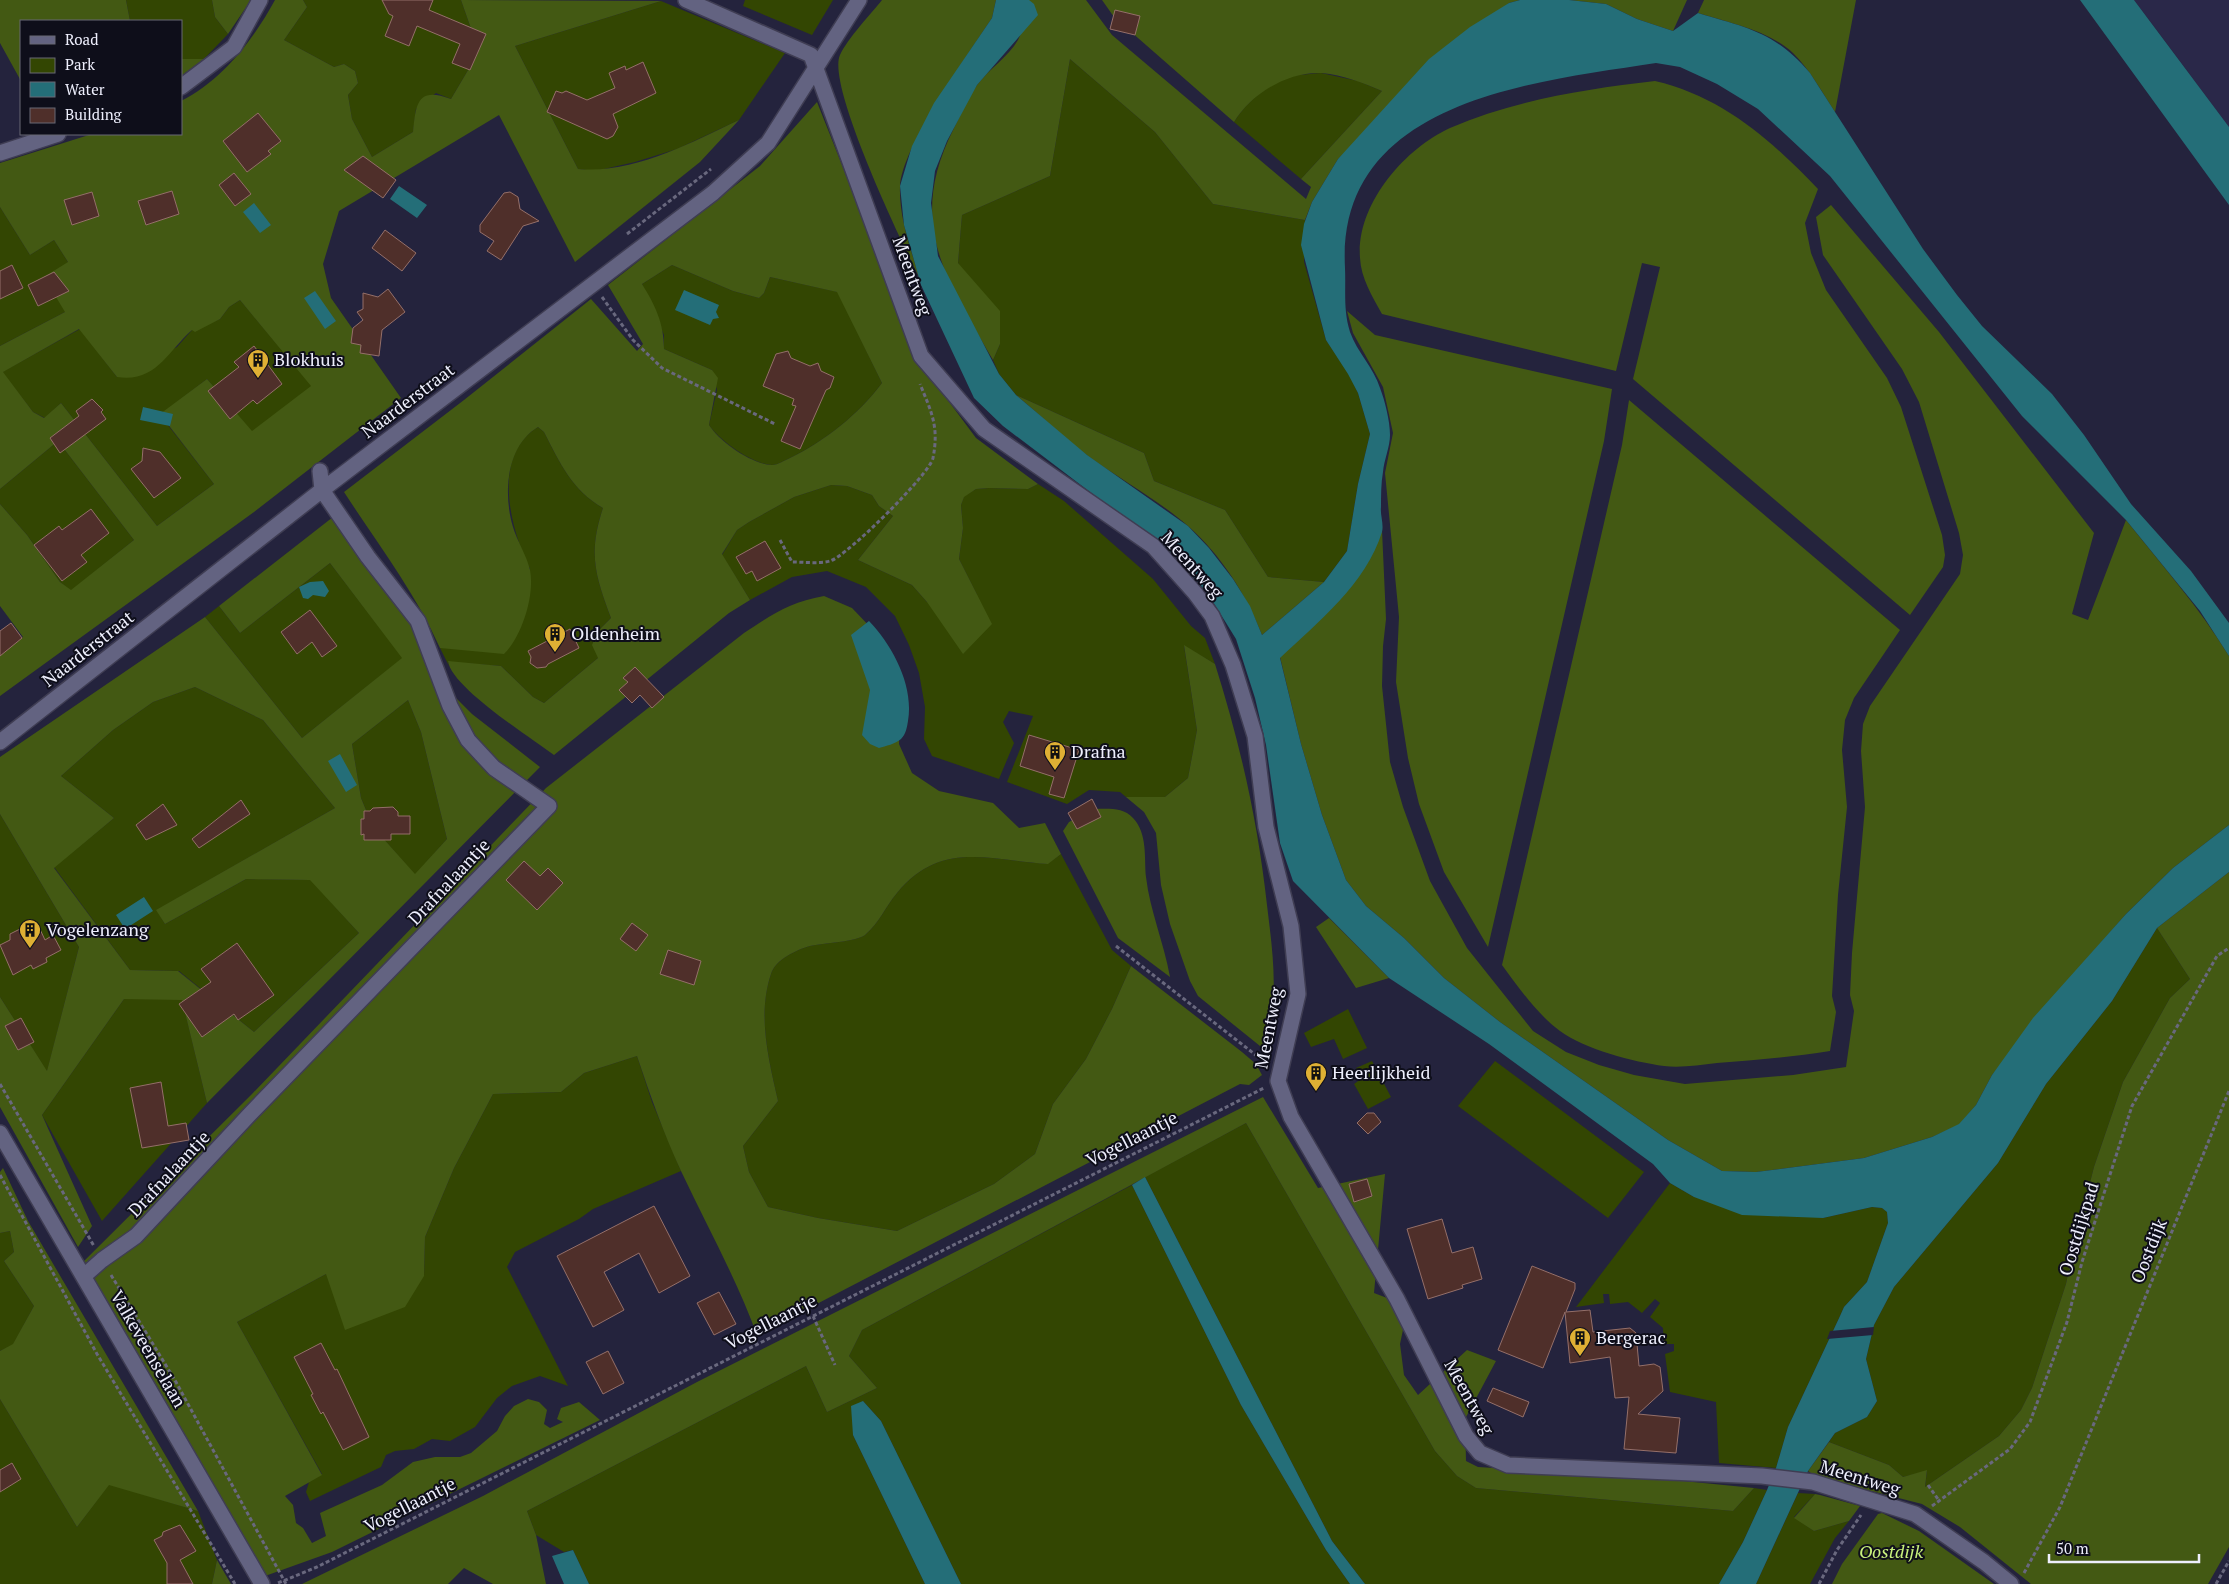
<svg xmlns="http://www.w3.org/2000/svg" width="2229" height="1584" viewBox="0 0 2229 1584" font-family="'PT Serif',serif">
<style>
.built{fill:#2a2849}
.green{fill:#334602}
.forest{fill:#435913;fill-rule:evenodd}
.water{fill:#246e78}
.pier{fill:#24233d}
.building{fill:#4f2f2a;stroke:#946f69}
.lines{fill:none;stroke-linecap:round;stroke-linejoin:round}
.minor-casing{stroke:#3f3d53;stroke-width:18}
.path{stroke:#69687e;stroke-width:3;stroke-dasharray:4 2.5;stroke-linecap:butt}
.minor{stroke:#636381;stroke-width:15}
.labels{text-anchor:middle;stroke-width:4;stroke-linejoin:round;paint-order:stroke}
.street-label{font-size:18px;fill:#eeeffd;stroke:#0e0e1a}
.poi-label{font-size:18px;fill:#eeeffd;stroke:#0e0e1a;text-anchor:start}
.park-label{font-size:18px;font-style:italic;fill:#c8f17d;stroke:#0e0e1a}
</style>
<rect width="100%" height="100%" fill="#24233d"/>
<path class="built" d="M 2134,0 L 2229,0 L 2229,127 L 2156,29 Z"/>
<path class="green" d="M 126,0 L 212,0 L 215,17 L 228,34 L 204,59 L 181,59 L 181,21 L 130,21 Z
M 303,0 L 461,0 L 475,40 L 477,55 L 451,99 L 436,93 L 416,109 L 413,132 L 372,157 L 352,119 L 348,95 L 358,83 L 355,71 L 344,64 L 334,67 L 284,40 L 307,7 Z
M 745,0 L 833,0 L 812,35 L 743,6 Z
M 661,1 L 785,53 L 739,120 L 677,149 L 635,162 L 595,171 L 578,169 L 515,46 Z
M 1070,59 L 1155,132 L 1213,204 L 1305,220 L 1304,262 L 1326,340 L 1349,374 L 1358,393 L 1370,434 L 1358,484 L 1347,551 L 1324,582 L 1268,577 L 1225,510 L 1154,481 L 1144,453 L 1016,395 L 999,374 L 993,360 L 1000,344 L 958,263 L 962,215 L 1050,176 Z
M 1321,73 L 1358,81 L 1382,91 L 1301,179 L 1234,122 C 1246,102 1270,82 1293,76 C 1302,74 1312,74 1321,73 Z
M 0,207 L 30,255 L 54,240 L 68,262 L 65,312 L 0,346 Z
M 672,265 L 733,291 L 759,298 L 764,293 L 770,277 L 838,292 L 882,383 C 859,414 825,441 790,458 C 785,460 778,465 772,465 C 752,464 720,441 709,425 L 717,390 L 712,370 L 664,349 L 664,335 L 642,284 Z
M 240,300 L 312,386 L 252,432 L 207,379 L 160,415 L 214,484 L 157,526 L 61,403 L 45,418 L 33,412 L 2,372 L 80,329 L 117,377 L 177,347 L 192,330 L 220,319 L 229,307 Z
M 538,427 L 544,432 C 560,463 572,490 603,508 C 588,553 595,575 611,618 L 598,631 L 598,658 L 544,703 L 533,697 L 501,666 L 448,662 L 449,666 L 440,648 L 452,648 L 530,569 C 510,529 491,455 538,427 Z
M 58,441 L 134,540 L 71,591 L 60,582 L 27,535 L 0,504 L 0,489 Z
M 1038,484 L 1064,501 L 1153,579 L 1191,626 L 1205,638 L 1215,664 L 1184,646 L 1197,730 L 1188,778 L 1165,797 L 1126,797 L 1120,792 L 1089,790 L 1067,804 L 1007,782 L 1033,716 L 1009,711 L 1003,722 L 1014,743 L 999,779 L 932,756 L 924,739 L 925,707 L 919,673 L 909,645 L 895,616 L 866,587 L 827,571 L 792,577 L 750,600 L 722,555 L 737,530 L 749,522 L 794,497 L 831,485 L 847,486 L 872,495 L 879,506 L 893,516 L 858,560 L 912,585 L 927,602 L 977,595 L 959,559 L 963,528 L 961,505 L 964,496 L 976,489 L 989,488 L 1028,489 Z
M 330,563 L 403,658 L 302,738 L 205,617 L 219,606 L 240,633 Z
M 195,687 L 263,720 L 335,808 L 157,910 L 165,924 L 246,879 L 311,880 L 359,933 L 254,1032 L 179,971 L 130,970 L 54,867 L 114,818 L 61,776 L 113,730 L 153,702 Z
M 408,700 L 421,732 L 447,839 L 415,875 L 373,827 L 361,798 L 352,744 Z
M 0,814 L 79,947 L 47,1072 L 0,997 Z
M 1061,854 L 1112,950 L 1131,966 L 1112,1009 L 1086,1059 L 1053,1104 L 1035,1154 L 994,1184 L 897,1231 L 818,1218 L 768,1207 L 749,1172 L 743,1146 L 778,1101 C 769,1061 757,1014 771,974 C 775,960 796,950 810,946 C 823,943 856,942 865,935 C 880,922 885,907 897,893 C 940,840 989,860 1047,864 Z
M 2157,928 L 2190,979 L 2170,998 L 2123,1082 L 2094,1167 L 2074,1245 L 2066,1284 L 2032,1388 L 2021,1410 L 1999,1436 L 1925,1487 L 1927,1471 L 1903,1477 L 1889,1465 L 1829,1442 L 1835,1433 L 1867,1417 L 1877,1401 L 1866,1359 L 1874,1325 L 1894,1287 L 1998,1163 L 2046,1084 L 2112,1001 Z
M 124,999 L 182,999 L 207,1103 L 102,1221 L 42,1115 Z
M 1348,1009 L 1367,1048 L 1343,1059 L 1334,1039 L 1311,1047 L 1304,1033 Z
M 637,1056 L 652,1102 L 681,1171 L 593,1209 L 579,1219 L 515,1252 L 507,1267 L 568,1386 L 540,1376 L 512,1386 L 497,1398 L 475,1427 L 450,1441 L 432,1439 L 414,1449 L 395,1451 L 386,1455 L 381,1467 L 310,1501 L 306,1492 L 309,1482 L 322,1474 L 237,1322 L 326,1274 L 424,1276 L 425,1237 L 454,1168 L 493,1094 L 561,1092 L 584,1073 Z
M 1372,1061 L 1391,1097 L 1368,1109 L 1354,1084 L 1361,1079 L 1356,1068 Z
M 1495,1061 L 1644,1172 L 1608,1218 L 1458,1106 Z
M 1246,1123 L 1435,1451 L 1457,1476 L 1476,1488 L 1733,1511 L 1754,1488 L 1767,1490 L 1743,1542 L 1719,1584 L 1365,1584 L 1332,1541 L 1145,1177 Z
M 1670,1183 L 1694,1197 L 1823,1218 L 1872,1207 L 1882,1208 L 1887,1212 L 1888,1223 L 1867,1282 L 1844,1307 L 1840,1316 L 1788,1427 L 1776,1468 L 1719,1463 L 1716,1402 L 1670,1392 L 1665,1354 L 1674,1351 L 1674,1344 L 1664,1344 L 1663,1328 L 1650,1317 L 1660,1303 L 1655,1299 L 1642,1313 L 1628,1302 L 1610,1304 L 1609,1294 L 1603,1294 L 1604,1303 L 1576,1307 Z
M 1132,1185 L 1241,1405 L 1326,1550 L 1350,1584 L 961,1584 L 881,1421 L 863,1401 L 853,1435 L 925,1584 L 589,1584 L 573,1550 L 564,1552 L 536,1535 L 527,1511 L 806,1366 L 827,1412 L 877,1388 L 849,1356 L 862,1330 Z
M 10,1231 L 14,1252 L 4,1261 L 34,1306 L 13,1345 L 0,1351 L 0,1233 Z
M 0,1399 L 77,1527 L 109,1484 L 198,1511 L 217,1560 L 212,1584 L 0,1584 Z
M 1798,1493 L 1815,1494 L 1794,1517 L 1814,1531 L 1849,1521 L 1835,1538 L 1810,1584 L 1756,1584 Z"/>
<path class="forest" d="M 0,0 L 126,0 L 130,21 L 21,21 L 21,81 L 0,43 Z
M 212,0 L 251,0 L 228,34 L 215,17 Z
M 275,0 L 303,0 L 307,7 L 284,40 L 334,67 L 344,64 L 355,71 L 358,83 L 348,95 L 352,119 L 372,157 L 413,132 C 416,104 417,86 451,99 L 477,55 L 475,40 L 461,0 L 661,1 L 515,46 L 578,169 C 634,174 690,143 739,120 L 700,162 L 575,262 L 499,115 L 339,211 L 323,264 L 331,298 L 401,398 L 254,512 L 0,696 L 0,654 L 23,637 L 0,606 L 0,504 L 27,535 L 60,582 L 71,590 L 134,540 L 58,441 L 0,489 L 0,346 L 65,312 L 44,277 L 68,262 L 54,240 L 30,255 L 0,207 L 0,163 L 92,134 L 181,134 L 181,101 C 223,80 253,40 275,0 ZM 240,300 L 311,386 L 252,431 L 207,379 L 160,414 L 214,484 L 157,526 L 61,403 L 44,418 L 33,412 L 3,372 L 79,329 L 117,377 C 156,383 167,352 192,330 L 195,332 L 220,319 L 229,307 Z
M 882,0 L 996,0 L 992,18 C 969,53 901,148 900,187 C 899,218 911,250 920,279 C 903,245 826,85 840,55 C 848,38 870,15 882,0 Z
M 1029,0 L 1086,0 L 1112,35 L 1306,199 L 1311,187 L 1301,179 L 1382,91 C 1363,83 1343,75 1322,73 C 1288,71 1251,94 1234,122 L 1114,17 L 1102,0 L 1520,0 L 1509,3 L 1338,159 L 1312,202 L 1305,220 L 1213,204 L 1155,132 L 1070,59 L 1050,176 L 962,215 L 958,263 L 1000,311 L 1000,344 L 993,360 C 945,277 906,223 954,128 C 961,114 968,98 977,85 C 989,69 1008,57 1018,40 C 1024,29 1026,12 1029,0 Z
M 1569,0 L 1687,0 L 1673,31 L 1637,19 L 1606,4 Z
M 1704,0 L 1856,0 L 1835,112 C 1822,92 1810,70 1793,53 C 1768,30 1730,23 1698,13 Z
M 181,59 L 204,59 L 181,76 Z
M 1655,81 C 1723,97 1771,140 1818,189 L 1805,223 L 1811,253 L 1826,290 L 1887,378 L 1901,407 L 1942,535 L 1945,555 L 1943,567 L 1910,615 L 1633,379 L 1660,267 L 1642,263 L 1616,371 L 1382,314 C 1372,296 1361,278 1360,258 C 1356,205 1404,149 1450,128 C 1515,100 1586,89 1655,81 Z
M 817,102 L 871,238 L 921,351 L 947,399 L 976,438 L 1038,484 L 1028,489 L 989,488 L 976,489 L 964,497 L 961,505 L 963,528 L 959,559 L 992,624 L 963,654 L 927,602 L 912,585 L 858,560 L 893,516 L 879,506 L 872,495 L 847,486 L 831,485 L 794,497 L 749,522 L 737,530 L 722,554 L 750,600 L 729,613 L 554,755 C 531,738 451,687 448,661 L 501,666 L 533,697 L 544,703 L 598,658 L 592,645 L 598,631 L 611,618 C 595,575 588,553 603,508 C 572,490 560,463 544,432 L 538,427 C 506,446 503,494 513,527 C 517,541 527,556 530,570 C 535,595 522,636 504,654 L 440,648 C 415,592 377,543 344,492 L 464,400 L 591,299 L 637,351 L 643,344 L 608,285 L 760,166 ZM 672,265 L 733,291 L 759,298 L 764,293 L 770,277 L 837,292 L 882,383 C 859,414 825,441 790,458 C 785,460 778,465 772,465 C 751,464 720,442 709,425 L 718,378 L 712,370 L 664,349 C 664,323 655,305 642,284 Z
M 1831,205 L 1939,332 L 2094,533 L 2072,614 L 2088,620 L 2126,520 C 2161,564 2199,607 2229,656 L 2229,825 L 2173,868 L 2126,914 L 2084,962 L 1992,1075 L 1976,1105 L 1959,1125 L 1932,1137 L 1864,1158 L 1756,1172 L 1722,1171 L 1668,1140 L 1500,1022 L 1444,978 L 1404,938 L 1366,906 L 1346,880 L 1322,815 L 1301,744 L 1280,657 L 1368,562 L 1382,530 L 1386,619 L 1383,646 L 1382,686 L 1390,762 L 1403,807 L 1430,881 L 1467,948 L 1533,1031 L 1566,1052 L 1599,1065 L 1634,1075 L 1685,1084 L 1793,1075 L 1846,1067 L 1854,1011 L 1850,995 L 1852,953 L 1865,807 L 1861,751 L 1863,724 L 1870,706 L 1960,574 L 1963,555 L 1959,533 L 1919,402 L 1902,369 L 1823,255 L 1816,217 Z
M 1347,311 L 1375,335 L 1612,389 L 1604,441 L 1488,947 L 1444,872 L 1419,804 L 1408,758 L 1396,682 L 1399,617 L 1385,473 L 1393,433 L 1383,387 L 1353,333 Z
M 1016,395 L 1144,453 L 1154,481 L 1225,510 L 1268,577 L 1324,582 L 1262,635 C 1246,594 1221,555 1188,526 C 1157,499 1121,480 1088,456 C 1063,437 1040,415 1016,395 Z
M 1629,400 L 1900,630 L 1854,698 L 1845,720 L 1842,750 L 1847,807 L 1838,895 L 1832,996 L 1836,1012 L 1830,1051 C 1793,1057 1755,1060 1717,1063 C 1699,1065 1681,1068 1664,1066 C 1634,1062 1584,1049 1560,1031 C 1537,1014 1519,988 1502,965 L 1622,445 Z
M 333,517 L 410,621 L 442,684 L 472,714 L 540,767 L 207,1103 L 182,1000 L 124,999 L 42,1115 L 92,1226 L 78,1247 L 0,1107 L 0,997 L 47,1071 L 79,947 L 0,814 L 0,757 L 205,617 L 302,738 L 402,658 L 330,563 L 240,633 L 219,606 ZM 195,687 L 263,720 L 335,808 L 156,910 L 165,924 L 246,879 L 310,880 L 359,933 L 254,1032 L 178,971 L 130,970 L 54,868 L 114,818 L 61,776 L 113,730 L 153,702 ZM 408,700 L 421,732 L 447,839 L 415,874 L 373,827 L 361,798 L 352,744 Z
M 824,596 L 852,608 L 874,631 L 900,709 L 899,744 L 912,773 L 939,791 L 993,803 L 1019,828 L 1045,823 L 1061,854 L 1048,864 C 989,860 940,840 897,893 C 885,907 880,922 865,935 C 856,942 823,943 810,946 C 796,950 775,960 771,974 C 757,1015 769,1061 778,1101 L 743,1146 L 749,1172 L 768,1207 L 818,1218 L 897,1231 L 994,1184 L 1035,1154 L 1053,1104 L 1086,1059 L 1112,1009 L 1131,966 L 1242,1052 L 1256,1064 L 1262,1075 L 1249,1085 L 1240,1084 L 757,1335 C 736,1278 707,1226 681,1171 C 664,1134 650,1095 637,1056 L 584,1073 L 561,1092 L 493,1094 L 454,1168 L 425,1237 L 424,1276 L 405,1307 L 345,1330 L 326,1274 L 237,1322 L 322,1475 L 285,1496 L 293,1505 L 296,1523 L 303,1528 L 312,1543 L 326,1536 L 320,1513 L 382,1485 L 413,1462 L 435,1457 L 460,1457 L 471,1453 L 497,1431 L 505,1416 L 514,1406 L 528,1399 L 539,1402 L 547,1410 L 544,1424 L 550,1428 L 563,1422 L 557,1419 L 561,1408 L 579,1402 L 600,1420 L 332,1552 L 265,1576 L 79,1266 L 251,1095 L 546,788 L 744,633 C 773,614 790,602 824,596 Z
M 1184,645 L 1215,664 C 1240,743 1258,822 1267,905 C 1273,955 1279,994 1266,1044 L 1260,1046 L 1198,996 L 1190,981 L 1170,924 L 1161,885 L 1156,833 L 1144,812 L 1126,797 L 1165,797 L 1188,778 L 1197,730 Z
M 1094,809 C 1108,809 1123,807 1133,818 C 1148,834 1144,858 1146,877 C 1150,911 1164,943 1170,977 L 1118,938 L 1063,831 L 1069,822 Z
M 2229,872 L 2229,1547 L 2208,1584 L 2031,1584 L 1960,1527 L 1922,1504 L 1817,1477 L 1808,1471 L 1829,1442 L 1889,1465 L 1903,1477 L 1927,1470 L 1925,1487 L 1999,1436 L 2021,1410 L 2032,1388 L 2066,1284 L 2074,1245 L 2094,1167 L 2123,1082 L 2170,998 L 2190,979 L 2157,928 Z
M 1329,918 L 1389,978 L 1356,988 L 1316,927 Z
M 1263,1097 L 1318,1188 L 1385,1174 L 1374,1293 L 1408,1306 L 1400,1344 L 1404,1375 L 1418,1395 L 1467,1350 L 1496,1361 L 1465,1419 L 1466,1461 L 1478,1467 L 1663,1479 L 1754,1488 L 1733,1511 L 1476,1488 L 1457,1476 L 1435,1451 L 1246,1123 L 862,1330 L 849,1356 L 877,1388 L 827,1412 L 806,1366 L 527,1511 L 536,1535 L 546,1584 L 493,1584 L 464,1568 L 448,1584 L 302,1584 L 483,1496 L 697,1382 Z
M 3,1168 L 28,1221 L 198,1511 L 109,1485 L 77,1527 L 0,1399 L 0,1351 L 13,1344 L 34,1306 L 4,1261 L 14,1252 L 10,1231 L 0,1233 L 0,1172 Z
M 1815,1494 L 1820,1495 L 1860,1506 L 1849,1521 L 1814,1531 L 1794,1518 Z
M 1882,1513 L 1919,1531 L 1994,1584 L 1832,1584 L 1842,1564 L 1878,1514 Z
M 217,1560 L 231,1584 L 212,1584 Z"/>
<path class="water" d="M 996,0 L 1029,0 L 1034,4 L 1038,15 L 977,85 L 947,141 L 935,171 L 931,203 L 938,256 L 999,374 L 1016,395 L 1087,455 L 1188,526 L 1209,548 L 1233,579 L 1250,606 L 1262,635 L 1324,582 L 1347,551 L 1358,484 L 1370,434 L 1358,393 L 1348,374 L 1326,340 L 1301,245 L 1304,224 L 1312,202 L 1338,159 L 1429,59 L 1470,27 L 1509,3 L 1520,0 L 1569,0 L 1606,4 L 1637,19 L 1673,31 L 1698,13 C 1748,28 1775,32 1810,73 L 1923,249 L 1957,295 L 1982,326 L 2052,394 L 2084,435 L 2131,504 L 2191,571 L 2229,623 L 2229,656 L 2200,611 L 2126,520 L 2022,416 L 1830,176 L 1758,109 L 1717,84 L 1680,67 L 1656,63 C 1534,82 1336,100 1345,268 C 1346,290 1343,310 1350,332 C 1357,352 1374,368 1380,388 C 1385,401 1390,421 1390,435 C 1390,447 1384,460 1383,472 C 1381,483 1381,496 1381,507 C 1380,515 1384,524 1382,532 C 1366,584 1318,622 1280,658 L 1301,744 L 1322,815 L 1346,880 L 1366,906 L 1404,938 L 1444,978 L 1500,1022 L 1668,1140 L 1722,1171 L 1756,1172 L 1864,1158 L 1932,1137 L 1959,1124 L 1976,1105 L 1992,1075 L 2033,1018 L 2126,914 L 2173,868 L 2229,825 L 2229,872 L 2157,928 L 2112,1001 L 2046,1084 L 1998,1163 L 1894,1287 L 1874,1325 L 1866,1359 L 1877,1401 L 1867,1417 L 1835,1433 L 1808,1471 L 1756,1584 L 1719,1584 L 1743,1542 L 1767,1490 L 1776,1468 L 1788,1427 L 1840,1316 L 1844,1307 L 1867,1282 L 1888,1223 L 1887,1212 L 1882,1208 L 1872,1207 L 1823,1218 L 1742,1215 L 1694,1197 L 1670,1183 L 1653,1164 L 1489,1044 L 1389,978 L 1293,881 L 1280,843 L 1266,745 L 1255,698 L 1236,639 L 1210,597 L 1181,561 L 1003,426 L 974,398 L 921,285 L 904,225 L 900,186 L 912,146 L 934,103 L 992,18 Z
M 2080,0 L 2134,0 L 2229,127 L 2229,205 Z
M 399,186 L 427,205 L 417,218 L 390,199 Z
M 254,203 L 271,225 L 260,233 L 243,212 Z
M 684,290 L 719,305 L 716,312 L 719,318 L 713,319 L 710,325 L 675,310 Z
M 315,291 L 336,321 L 325,329 L 304,298 Z
M 143,407 L 173,414 L 170,426 L 140,420 Z
M 323,581 L 329,591 L 325,597 L 313,595 L 308,599 L 303,598 L 299,587 L 310,582 Z
M 869,621 C 893,646 914,686 908,721 C 907,727 906,734 901,739 C 895,744 886,746 879,748 L 870,744 L 862,735 L 870,690 L 851,635 Z
M 340,754 L 357,785 L 346,792 L 328,761 Z
M 144,897 L 153,911 L 125,929 L 116,915 Z
M 1145,1177 L 1332,1541 L 1365,1584 L 1350,1584 L 1326,1550 L 1241,1405 L 1132,1185 Z
M 863,1401 L 881,1421 L 961,1584 L 925,1584 L 853,1435 L 851,1406 Z
M 573,1550 L 589,1584 L 564,1584 L 552,1556 Z"/>
<path class="pier" d="M 1874,1327 L 1873,1335 L 1827,1339 L 1830,1331 Z"/>
<path class="building" d="M 382,0 L 433,0 L 429,10 L 486,34 L 470,70 L 452,63 L 460,44 L 417,26 L 409,46 L 385,36 L 393,16 L 389,14 Z
M 1115,10 L 1140,16 L 1135,35 L 1110,29 Z
M 643,62 L 656,93 L 613,114 L 618,127 L 613,136 L 607,139 L 547,112 L 556,91 L 562,93 L 566,91 L 587,100 L 615,88 L 609,73 L 625,66 L 626,70 Z
M 258,113 L 281,141 L 268,151 L 271,154 L 247,172 L 223,141 Z
M 363,156 L 396,180 L 383,198 L 344,170 Z
M 234,173 L 251,194 L 235,206 L 219,185 Z
M 172,191 L 179,214 L 146,225 L 138,201 Z
M 92,192 L 99,216 L 72,225 L 64,200 Z
M 510,192 L 518,197 L 520,209 L 539,221 L 523,226 L 501,260 L 487,251 L 494,241 L 480,232 L 480,225 L 504,193 Z
M 385,230 L 416,253 L 402,271 L 372,248 Z
M 12,265 L 23,288 L 0,299 L 0,271 Z
M 54,272 L 69,291 L 38,306 L 28,285 Z
M 388,289 L 405,312 L 382,330 L 379,356 L 360,353 L 361,345 L 351,343 L 353,328 L 363,320 L 357,312 L 363,309 L 363,293 L 378,297 Z
M 254,346 L 282,384 L 257,404 L 253,400 L 230,419 L 208,391 L 239,367 L 234,362 Z
M 788,351 L 791,358 L 810,366 L 818,363 L 821,371 L 834,377 L 830,388 L 826,390 L 800,449 L 781,441 L 796,406 L 792,405 L 794,399 L 763,386 L 776,354 Z
M 92,399 L 103,410 L 101,412 L 106,419 L 60,453 L 50,438 L 79,416 L 76,411 Z
M 143,448 L 160,452 L 181,478 L 154,498 L 131,469 L 142,461 Z
M 91,509 L 109,533 L 81,555 L 87,562 L 62,581 L 34,545 L 59,526 L 62,530 Z
M 765,541 L 781,568 L 757,581 L 752,571 L 746,574 L 736,557 Z
M 310,610 L 337,646 L 322,657 L 312,642 L 297,654 L 281,632 Z
M 11,623 L 22,638 L 0,656 L 0,631 Z
M 570,629 L 579,648 L 548,664 L 546,667 L 537,668 L 530,663 L 531,657 L 528,651 Z
M 635,667 L 664,697 L 652,708 L 640,695 L 632,703 L 619,690 L 628,682 L 623,678 Z
M 1029,735 L 1079,750 L 1064,798 L 1049,794 L 1054,777 L 1020,766 Z
M 1092,799 L 1101,817 L 1077,829 L 1068,813 Z
M 241,800 L 250,814 L 199,848 L 192,839 Z
M 163,804 L 177,825 L 146,840 L 136,825 Z
M 393,807 L 398,812 L 398,816 L 410,816 L 410,834 L 391,834 L 391,840 L 364,840 L 364,834 L 361,835 L 361,819 L 364,819 L 364,811 L 370,811 L 373,808 Z
M 524,861 L 540,876 L 548,868 L 563,883 L 537,910 L 506,880 Z
M 632,923 L 648,935 L 636,951 L 620,939 Z
M 30,924 L 34,927 L 38,925 L 45,940 L 53,935 L 61,950 L 46,958 L 47,962 L 33,969 L 31,965 L 13,975 L 0,945 L 10,940 L 10,934 Z
M 237,943 L 274,995 L 238,1020 L 234,1014 L 202,1037 L 179,1004 L 211,982 L 201,969 Z
M 668,950 L 701,961 L 694,985 L 660,974 Z
M 21,1018 L 34,1042 L 18,1050 L 5,1026 Z
M 161,1082 L 168,1126 L 186,1123 L 189,1140 L 142,1148 L 130,1088 Z
M 1367,1113 L 1374,1113 L 1381,1122 L 1368,1134 L 1357,1123 Z
M 1367,1179 L 1372,1196 L 1354,1202 L 1349,1184 Z
M 654,1206 L 690,1276 L 659,1293 L 639,1253 L 604,1272 L 624,1310 L 593,1327 L 557,1256 Z
M 1442,1219 L 1452,1253 L 1473,1247 L 1482,1279 L 1462,1285 L 1463,1288 L 1428,1299 L 1407,1229 Z
M 1532,1266 L 1575,1283 L 1575,1289 L 1566,1312 L 1590,1310 L 1593,1332 L 1630,1328 L 1636,1333 L 1639,1366 L 1654,1364 L 1660,1367 L 1663,1391 L 1638,1414 L 1680,1418 L 1676,1453 L 1624,1449 L 1629,1397 L 1615,1398 L 1610,1357 L 1570,1363 L 1565,1312 L 1543,1368 L 1498,1350 Z
M 719,1292 L 736,1324 L 714,1335 L 697,1303 Z
M 321,1343 L 335,1370 L 337,1369 L 369,1437 L 343,1450 L 323,1412 L 321,1414 L 311,1395 L 313,1394 L 294,1357 Z
M 608,1351 L 624,1383 L 603,1394 L 586,1362 Z
M 1493,1388 L 1529,1402 L 1523,1417 L 1487,1401 Z
M 12,1463 L 21,1479 L 0,1492 L 0,1470 Z
M 180,1525 L 196,1551 L 180,1560 L 193,1584 L 167,1584 L 167,1563 L 154,1540 L 162,1536 L 163,1532 Z"/>
<g class="lines">
<g class="minor-casing">
<path id="minor" d="M 686,0 L 811,55 L 921,356 L 984,429 L 1153,546 L 1195,593 L 1212,616 L 1233,665 L 1255,736 L 1266,827 L 1291,926 L 1298,994 L 1278,1081 L 1291,1117 L 1397,1299 L 1466,1436 L 1480,1453 L 1508,1465 L 1762,1476 L 1813,1482 L 1915,1514 L 1984,1562 L 2011,1584
M 181,87 L 234,47 L 260,0
M 0,153 L 58,134
M 0,742 L 322,490 L 713,193 L 768,143 L 859,0
M 0,1133 L 262,1584
M 84,1276 L 102,1260 L 136,1236 L 250,1114 L 549,806 L 494,768 L 468,740 L 450,706 L 418,621 L 368,557 L 322,490 L 320,471"/>
</g>
<path class="path" d="M 627,234 L 711,169
M 602,297 L 633,340 L 662,368 L 775,424
M 780,540 L 792,562 C 803,562 819,564 830,561 C 846,557 930,474 933,458 C 939,427 932,413 920,384
M 1116,946 L 1257,1056 L 1267,1059
M 0,1084 L 94,1246
M 0,1175 L 97,1354 L 235,1584
M 111,1275 L 176,1382 L 286,1584
M 813,1316 L 835,1365
M 1928,1485 L 1940,1502
M 1932,1506 L 2010,1449 L 2030,1422 L 2067,1322 L 2082,1262 L 2132,1106 L 2217,956 L 2229,948
M 2024,1573 L 2060,1507 L 2229,1091
M 278,1583 L 317,1567 L 1264,1088
M 1819,1584 L 1837,1550 L 1861,1515
M 2216,1584 L 2229,1561"/>
<use href="#minor" class="minor"/>
</g>
<defs>
<g id="building-pin" transform="scale(1.125)"><path d="M0 17L-7.5 6A9.5 9.5 0 1 1 7.5 6Z" fill="#dfb034" stroke="#0e0e1a"/><path d="M-4-6H4V6H1V3H-1V6H-4ZM-2.5-4.3h1.7v1.8h-1.7ZM.8-4.3h1.7v1.8H.8ZM-2.5-1h1.7V.8h-1.7ZM.8-1h1.7V.8H.8Z" fill="#111"/></g>
</defs>
<g fill-rule="evenodd">
<use href="#building-pin" x="258" y="360"/>
<use href="#building-pin" x="555" y="634"/>
<use href="#building-pin" x="1055" y="752"/>
<use href="#building-pin" x="30" y="930"/>
<use href="#building-pin" x="1316" y="1073"/>
<use href="#building-pin" x="1580" y="1338"/>
</g>
<g class="labels">
<g class="street-label">
<text transform="translate(912 276) rotate(70)" y="6">Meentweg</text>
<text transform="translate(408 401) rotate(-37)" y="6">Naarderstraat</text>
<text transform="translate(1192 565) rotate(48)" y="6">Meentweg</text>
<text transform="translate(88 649) rotate(-38)" y="6">Naarderstraat</text>
<text transform="translate(449 882) rotate(-47)" y="6">Drafnalaantje</text>
<text transform="translate(1269 1028) rotate(-79)" y="6">Meentweg</text>
<text transform="translate(1132 1139) rotate(-27)" y="6">Vogellaantje</text>
<text transform="translate(169 1174) rotate(-47)" y="6">Drafnalaantje</text>
<text transform="translate(2079 1229) rotate(-73)" y="6">Oostdijkpad</text>
<text transform="translate(2149 1251) rotate(-68)" y="6">Oostdijk</text>
<text transform="translate(771 1322) rotate(-27)" y="6">Vogellaantje</text>
<text transform="translate(148 1349) rotate(60)" y="6">Valkeveenselaan</text>
<text transform="translate(1469 1397) rotate(61)" y="6">Meentweg</text>
<text transform="translate(1860 1478) rotate(17)" y="6">Meentweg</text>
<text transform="translate(410 1505) rotate(-27)" y="6">Vogellaantje</text>
</g>
<g class="poi-label">
<text x="274" y="366">Blokhuis</text>
<text x="571" y="640">Oldenheim</text>
<text x="1071" y="758">Drafna</text>
<text x="46" y="936">Vogelenzang</text>
<text x="1332" y="1079">Heerlijkheid</text>
<text x="1596" y="1344">Bergerac</text>
</g>
<g class="park-label">
<text x="1891" y="1558">Oostdijk</text>
</g>
</g>
<rect x="20" y="20" width="162" height="115" fill="#0e0e1a" stroke="#686875"/>
<rect x="30" y="36" width="25" height="8" fill="#636381" stroke="#686875"/>
<text x="65" y="45" font-size="15" fill="#eeeffd">Road</text>
<rect x="30" y="58" width="25" height="15" fill="#334602" stroke="#686875"/>
<text x="65" y="70" font-size="15" fill="#eeeffd">Park</text>
<rect x="30" y="82" width="25" height="15" fill="#246e78" stroke="#686875"/>
<text x="65" y="95" font-size="15" fill="#eeeffd">Water</text>
<rect x="30" y="108" width="25" height="15" fill="#4f2f2a" stroke="#686875"/>
<text x="65" y="120" font-size="15" fill="#eeeffd">Building</text>
<path d="M2049 1554v8h150v-8" fill="none" stroke="#eeeffd" stroke-width="2.5"/>
<text x="2056" y="1554" font-size="15" fill="#eeeffd" stroke="#0e0e1a" stroke-width="4" paint-order="stroke">50 m</text>
</svg>
